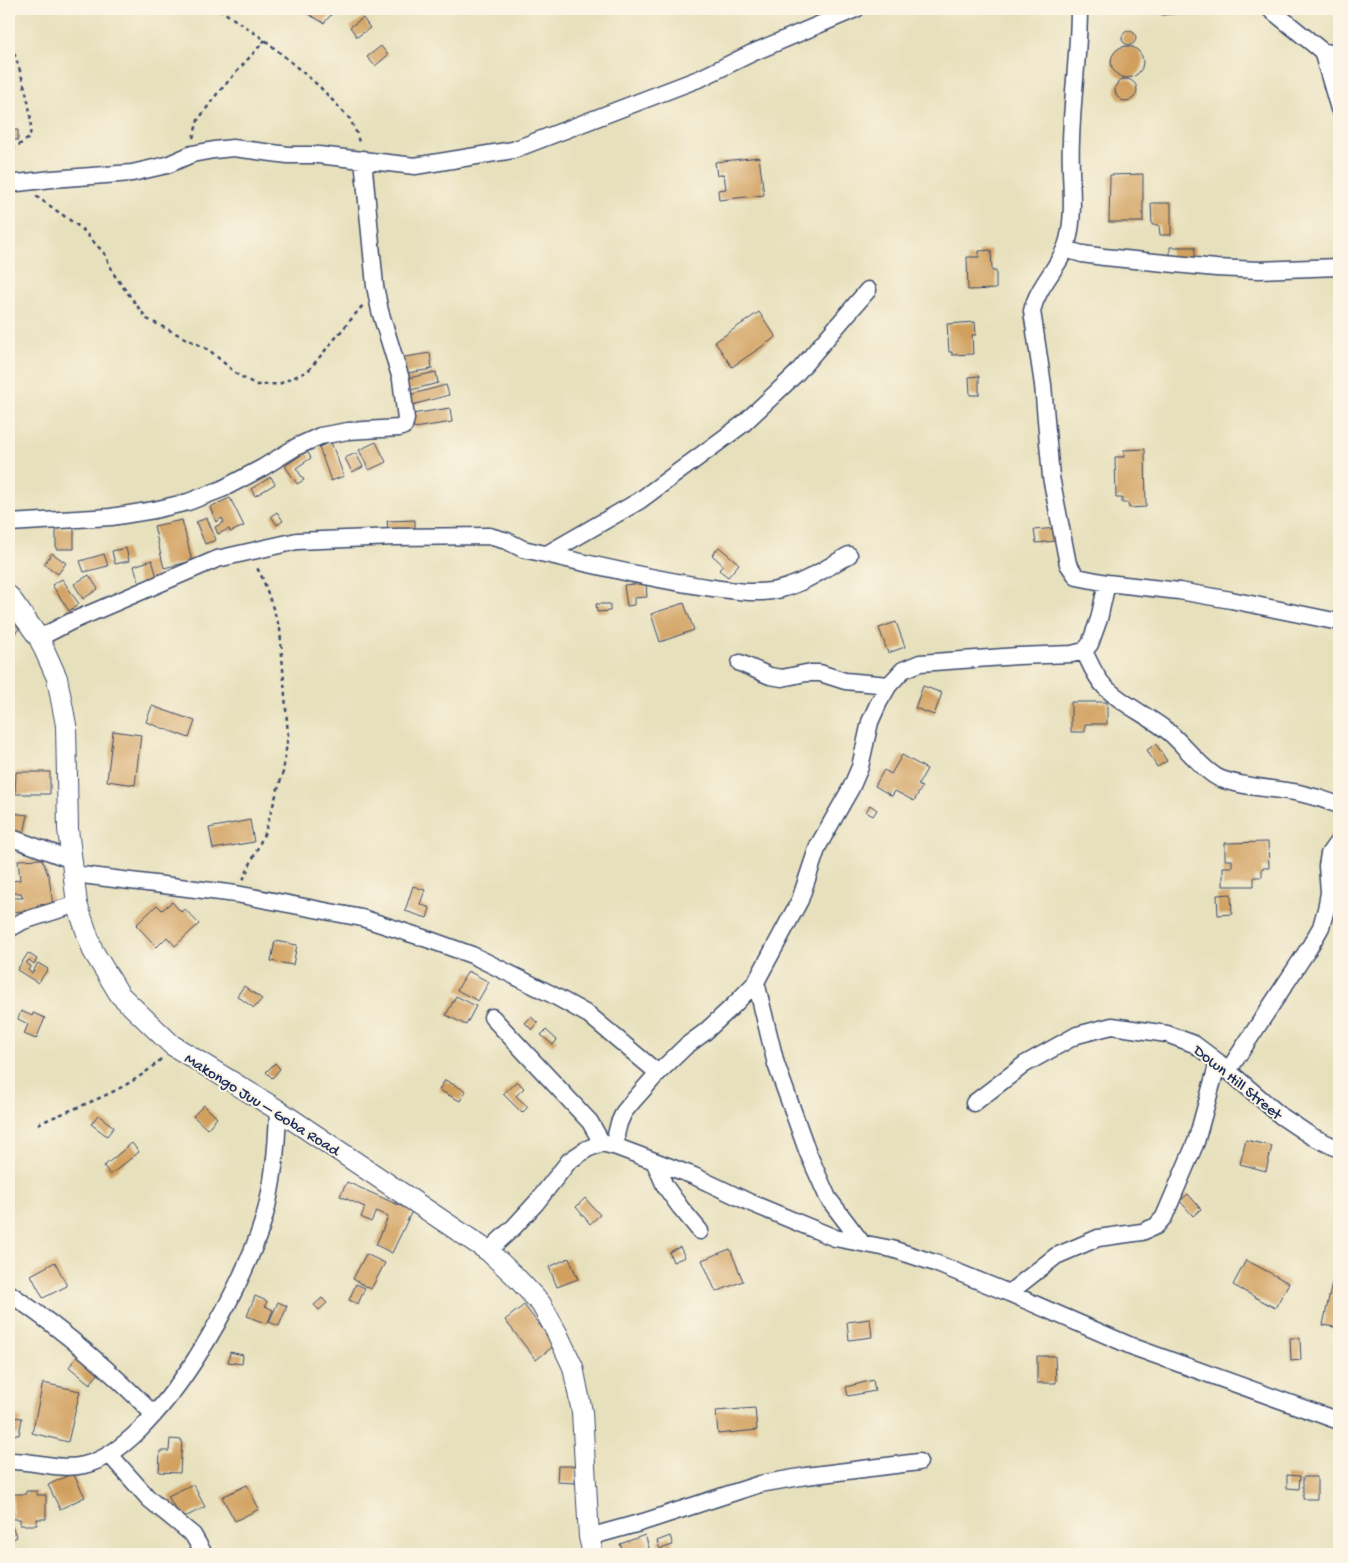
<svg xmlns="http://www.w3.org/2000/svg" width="1348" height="1563" viewBox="0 0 1348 1563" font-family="'Gochi Hand',sans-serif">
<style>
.building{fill:#d1a05f}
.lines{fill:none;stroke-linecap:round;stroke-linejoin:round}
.minor-casing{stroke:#3a4a6c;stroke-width:19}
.tertiary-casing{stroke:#3a4a6c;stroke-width:22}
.path{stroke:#3a4a6c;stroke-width:2.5;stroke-dasharray:4 4;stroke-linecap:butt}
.minor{stroke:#fff;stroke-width:16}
.tertiary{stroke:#fff;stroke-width:20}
.labels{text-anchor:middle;stroke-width:4;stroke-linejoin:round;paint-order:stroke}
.street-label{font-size:16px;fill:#1b2f5e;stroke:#fcf5e5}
</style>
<rect width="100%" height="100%" fill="#fcf5e5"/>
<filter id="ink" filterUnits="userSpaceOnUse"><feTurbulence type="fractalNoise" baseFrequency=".02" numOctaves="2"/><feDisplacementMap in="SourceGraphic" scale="10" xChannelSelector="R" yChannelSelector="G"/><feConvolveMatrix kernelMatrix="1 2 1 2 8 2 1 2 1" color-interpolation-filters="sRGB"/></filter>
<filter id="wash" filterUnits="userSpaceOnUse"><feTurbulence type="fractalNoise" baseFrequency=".0096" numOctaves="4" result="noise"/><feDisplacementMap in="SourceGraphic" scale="20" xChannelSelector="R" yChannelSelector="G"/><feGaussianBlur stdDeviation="1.12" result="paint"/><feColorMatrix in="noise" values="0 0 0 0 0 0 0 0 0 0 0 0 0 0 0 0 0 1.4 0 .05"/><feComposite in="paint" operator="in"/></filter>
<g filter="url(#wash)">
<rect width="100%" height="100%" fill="#e7e0bc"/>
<g id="blocks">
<path class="building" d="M 303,9 L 336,9 L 324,23 L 301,10 Z
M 388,9 L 405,9 L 393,14 Z
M 1162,9 L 1194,9 L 1195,12 L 1162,15 Z
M 363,18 L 370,28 L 357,37 L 350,27 Z
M1122 38a7 7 0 1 1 14 0a7 7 0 1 1-14 0Z
M1111 62a16 16 0 1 1 32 0a16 16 0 1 1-32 0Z
M 381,46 L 388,55 L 375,66 L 367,57 Z
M1115 90a11 11 0 1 1 22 0a11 11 0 1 1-22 0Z
M 9,130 L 18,130 L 18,140 L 9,140 Z
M 759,157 L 764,195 L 719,200 L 718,190 L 726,189 L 724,174 L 717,176 L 715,162 Z
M 1143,174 L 1143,222 L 1109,222 L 1110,175 Z
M 1151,203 L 1171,203 L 1171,235 L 1160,235 L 1159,225 L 1152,225 Z
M 1170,247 L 1195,247 L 1195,259 L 1170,259 Z
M 991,250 L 992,271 L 996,271 L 996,289 L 968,290 L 967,257 L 979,257 L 979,251 Z
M 759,312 L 776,337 L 732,367 L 715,342 Z
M 975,322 L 976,335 L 972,335 L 973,354 L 952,355 L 952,352 L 949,352 L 947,324 Z
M 430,353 L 432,369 L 401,374 L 399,358 Z
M 436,372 L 438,383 L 407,391 L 404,379 Z
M 979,376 L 979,395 L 970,395 L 969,377 Z
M 446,385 L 449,395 L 412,405 L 409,395 Z
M 450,408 L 452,422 L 414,428 L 412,414 Z
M 331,442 L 344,476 L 331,481 L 319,447 Z
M 376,442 L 386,462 L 369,470 L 359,450 Z
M 1145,449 L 1146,507 L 1129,508 L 1128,503 L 1122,503 L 1122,498 L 1116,498 L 1115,457 L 1124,457 L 1124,450 Z
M 307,451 L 311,458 L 296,468 L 304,480 L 297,484 L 285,466 Z
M 356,453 L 363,467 L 352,472 L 345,458 Z
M 271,477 L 275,484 L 255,496 L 251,489 Z
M 230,498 L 244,526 L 230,532 L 229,529 L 218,534 L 215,527 L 224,522 L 222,518 L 216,522 L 210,507 Z
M 277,512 L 283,521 L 277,525 L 271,516 Z
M 207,518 L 216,540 L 205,544 L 196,522 Z
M 182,520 L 192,561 L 164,568 L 154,526 Z
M 415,520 L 415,529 L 388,529 L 387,521 Z
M 56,528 L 74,528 L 74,549 L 56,549 Z
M 1056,528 L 1057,541 L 1036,543 L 1034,530 Z
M 719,547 L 739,564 L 728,577 L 719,570 L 723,565 L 712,555 Z
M 126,548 L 129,561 L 115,564 L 112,551 Z
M 52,553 L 66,563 L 58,574 L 44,564 Z
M 104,554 L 108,566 L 84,572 L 80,561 Z
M 152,560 L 157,577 L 140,586 L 134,566 Z
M 89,575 L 98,589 L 83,599 L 74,584 Z
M 62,579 L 79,604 L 69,611 L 52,585 Z
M 646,583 L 647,597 L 634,598 L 634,605 L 627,606 L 624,585 Z
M 684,603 L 694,630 L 660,642 L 651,614 Z
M 596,604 L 610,604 L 610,611 L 597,612 Z
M 10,615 L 22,625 L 14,635 L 9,629 Z
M 896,622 L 905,647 L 888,653 L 879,628 Z
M 923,686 L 942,693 L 934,715 L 915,708 Z
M 1071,702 L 1107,702 L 1107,724 L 1085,724 L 1085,732 L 1071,732 Z
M 152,706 L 195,721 L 189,738 L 146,722 Z
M 113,731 L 141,735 L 135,785 L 107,781 Z
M 1156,744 L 1167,761 L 1157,767 L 1147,750 Z
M 902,755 L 927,769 L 918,785 L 922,787 L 914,801 L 895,791 L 892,796 L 875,786 L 884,770 L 891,774 Z
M 16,772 L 50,772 L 50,794 L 15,794 Z
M 870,805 L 877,810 L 873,816 L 866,812 Z
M 12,813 L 28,815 L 24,834 L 13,834 Z
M 250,820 L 254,842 L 213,849 L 209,828 Z
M 1268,842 L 1269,868 L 1262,868 L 1262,877 L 1254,877 L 1254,886 L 1223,886 L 1223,867 L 1232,867 L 1232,860 L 1225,860 L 1225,843 Z
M 42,859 L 49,877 L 53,906 L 38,904 L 36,910 L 9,912 L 10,898 L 23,898 L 21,893 L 12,893 L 11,881 L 20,880 L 18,860 Z
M 413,886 L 425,890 L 420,904 L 430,908 L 427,918 L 405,911 Z
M 1231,894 L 1232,914 L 1218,915 L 1217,895 Z
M 172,902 L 181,912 L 185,909 L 199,924 L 175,946 L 167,937 L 157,947 L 136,925 L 157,905 L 162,910 Z
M 275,941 L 297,945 L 293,965 L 271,961 Z
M 28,953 L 37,959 L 34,964 L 29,960 L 26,963 L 31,966 L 28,970 L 32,973 L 38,963 L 48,969 L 38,983 L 17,970 Z
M 468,971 L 489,982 L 478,1001 L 457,990 Z
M 244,986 L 262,999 L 254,1008 L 237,996 Z
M 456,996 L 476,1006 L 466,1025 L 446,1015 Z
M 21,1011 L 32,1016 L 33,1013 L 45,1018 L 36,1039 L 24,1034 L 28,1024 L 18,1019 Z
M 531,1017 L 538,1023 L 532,1030 L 525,1023 Z
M 546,1030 L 557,1040 L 553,1045 L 541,1035 Z
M 275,1063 L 280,1069 L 272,1078 L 266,1072 Z
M 445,1080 L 466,1091 L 460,1101 L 439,1090 Z
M 517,1081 L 524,1088 L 516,1096 L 528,1107 L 522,1113 L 503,1094 Z
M 204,1105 L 217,1118 L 207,1129 L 193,1116 Z
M 98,1115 L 114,1127 L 107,1136 L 91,1124 Z
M 1246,1140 L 1272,1146 L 1266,1171 L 1240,1164 Z
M 132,1143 L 139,1152 L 110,1175 L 104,1166 Z
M 347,1182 L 412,1211 L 392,1253 L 376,1245 L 388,1217 L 376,1211 L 371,1222 L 361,1217 L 365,1207 L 340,1196 Z
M 1188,1194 L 1201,1209 L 1193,1216 L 1180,1201 Z
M 585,1198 L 600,1215 L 590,1224 L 576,1207 Z
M 680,1247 L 685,1257 L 673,1262 L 669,1252 Z
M 730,1249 L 743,1281 L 716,1292 L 702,1260 Z
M 366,1254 L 385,1263 L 371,1289 L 353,1279 Z
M 569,1258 L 578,1279 L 557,1287 L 549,1267 Z
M 1246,1260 L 1289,1283 L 1275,1308 L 1233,1285 Z
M 55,1262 L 67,1286 L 43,1298 L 31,1275 Z
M 1332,1283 L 1339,1285 L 1339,1328 L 1323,1325 Z
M 356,1284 L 365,1288 L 358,1304 L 349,1300 Z
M 255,1296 L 267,1301 L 265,1306 L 273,1310 L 267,1324 L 247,1316 Z
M 322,1298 L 327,1303 L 319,1310 L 314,1305 Z
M 278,1302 L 287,1306 L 279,1326 L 269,1322 Z
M 524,1305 L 555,1345 L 536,1360 L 505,1320 Z
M 870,1319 L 872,1337 L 849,1340 L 847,1322 Z
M 1290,1338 L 1300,1338 L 1301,1360 L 1291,1361 Z
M 85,1346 L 107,1363 L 90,1384 L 69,1367 Z
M 230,1352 L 243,1355 L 242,1364 L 228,1362 Z
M 1037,1356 L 1055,1356 L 1056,1383 L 1037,1383 Z
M 873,1380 L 875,1391 L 848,1396 L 846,1387 Z
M 43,1383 L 80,1391 L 68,1442 L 32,1433 Z
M 755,1408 L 757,1430 L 718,1434 L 716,1411 Z
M 11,1417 L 22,1418 L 19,1435 L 9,1434 Z
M 170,1439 L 182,1440 L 180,1473 L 159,1472 L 160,1451 L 169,1451 Z
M 558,1466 L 576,1466 L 575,1483 L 557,1482 Z
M 73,1473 L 85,1497 L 60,1509 L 48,1485 Z
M 1287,1475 L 1300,1476 L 1299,1489 L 1287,1488 Z
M 1303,1477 L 1317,1477 L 1317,1499 L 1303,1499 Z
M 193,1484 L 205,1507 L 181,1519 L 168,1496 Z
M 247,1485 L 259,1509 L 235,1521 L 222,1497 Z
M 26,1491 L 37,1491 L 37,1495 L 46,1495 L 46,1519 L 37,1519 L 37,1525 L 20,1525 L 20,1519 L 13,1519 L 13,1494 L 26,1494 Z
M 9,1521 L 17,1537 L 9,1541 Z
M 645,1535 L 651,1554 L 624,1554 L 620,1544 Z
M 670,1536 L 673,1545 L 660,1549 L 657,1541 Z"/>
</g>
</g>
<g filter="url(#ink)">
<use href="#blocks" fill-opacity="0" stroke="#3a4a6c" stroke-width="1"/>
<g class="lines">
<g class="minor-casing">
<path id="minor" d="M 1079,9 C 1079,53 1072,97 1071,141 C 1069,174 1076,209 1068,240 C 1062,265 1038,284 1032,311 L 1043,385 L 1051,477 L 1068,564 L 1077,577 L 1107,583 L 1179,591 L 1231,600 L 1339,622
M 1270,9 L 1322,51 L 1339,109
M 1322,51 L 1339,55
M 9,184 L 52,179 L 132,173 L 167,165 L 192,154 L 214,150 L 233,148 L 288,155 L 318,155 L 415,166 L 513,150 L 701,78 L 752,53 L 856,9
M 1065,249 L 1082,254 L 1104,257 L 1216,268 L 1259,270 L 1339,267
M 9,523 L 111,517 L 154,510 L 188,502 L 222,489 L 262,468 L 296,447 L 320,436 L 348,431 L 399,428 L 404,426 L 406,419 L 401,379 L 380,311 L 375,286 L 363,159
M 547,554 L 639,501 L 743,424 L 796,374 L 868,290
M 39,638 L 70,622 L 217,559 L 297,541 L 395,537 L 489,536 L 507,541 L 523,549 C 587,563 649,579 713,588 C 735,591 759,595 781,589 C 805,583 827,567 849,555
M 1084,651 C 1090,663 1095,677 1105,687 C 1124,706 1150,716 1170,733 C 1184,745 1205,773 1221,779 C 1246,788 1273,788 1299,793 C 1313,796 1326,800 1339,805
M 740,663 L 770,676 L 782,678 L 806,673 L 820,673 L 845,681 L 889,685
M 9,837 L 72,860
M 74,874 L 236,894 L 362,918 L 430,940 L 472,955 L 551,994 L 589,1015 L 658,1073
M 9,929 L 23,921 L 77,904
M 756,982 L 776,1064 L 808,1153 L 828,1198 L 862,1243
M 492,1017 L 590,1122 L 602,1143
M 1228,1071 L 1309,948 L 1321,927 L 1326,909 L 1329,893 L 1327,866 L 1329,854 L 1339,840
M 974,1103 L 1025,1064 L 1077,1035 L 1112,1026 L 1167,1034 L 1194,1044 L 1218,1062 L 1281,1116 L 1311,1136 L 1339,1149
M 617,1147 L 616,1135 L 619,1123 L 624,1112 L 633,1101 L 658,1073 L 686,1046 L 705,1032 L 733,1006 L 756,982 L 800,900 L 818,846 L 851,788 L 860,767 L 870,722 L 879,702 L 889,685 L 903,670 L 920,663 L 1018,656 L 1072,654 L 1084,651 L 1090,644 L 1099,619 L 1107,583
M 654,1161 L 665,1186 L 680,1207 L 700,1231
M 488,1251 L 514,1227 L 536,1203 L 569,1161 L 587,1149 L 602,1143 L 617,1147 L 694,1176 L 751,1203 L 835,1238 L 892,1249 L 935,1263 L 1009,1293 L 1136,1348 L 1339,1421
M 9,1293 C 61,1329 110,1369 154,1415
M 1009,1293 L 1056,1256 L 1098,1238 L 1142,1232 L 1156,1226 L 1164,1217 L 1196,1142 L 1218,1062
M 110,1455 L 149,1499 L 193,1535 L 204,1554
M 9,1461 C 33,1460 59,1471 84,1465 C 158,1448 244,1287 264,1218 C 274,1183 277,1147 278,1110
M 589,1537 L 643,1522 L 760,1484 L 806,1476 L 919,1462"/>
</g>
<g class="tertiary-casing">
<path id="tertiary" d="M 9,596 L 39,638 L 57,678 L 66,725 L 68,829 L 77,904 L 93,951 L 120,995 L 172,1045 L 278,1110 L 488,1251 L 514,1275 L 541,1304 L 557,1333 L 573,1367 L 582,1412 L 589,1537 L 593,1554"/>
</g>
<path class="path" d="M 219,9 L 265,40 L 320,87 L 350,119 L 357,134 L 359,143
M 9,38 C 17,62 37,115 29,138 L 9,152
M 193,138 L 198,120 L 217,94 L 265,40
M 36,196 L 81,228 L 104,253 L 115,276 L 147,319 L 209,350 L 238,375 L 257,385 L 279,384 L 308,371 L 363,305
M 243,880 L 265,832 L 283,772 L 288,735 L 280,629 L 263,579 L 256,566
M 38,1124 C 80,1105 129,1091 162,1058"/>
<use href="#minor" class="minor"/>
<use href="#tertiary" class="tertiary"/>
</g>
</g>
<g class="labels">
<g class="street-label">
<text transform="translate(1239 1081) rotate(39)" y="6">Down Hill Street</text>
<text transform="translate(263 1103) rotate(32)" y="6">Makongo Juu – Goba Road</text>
</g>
</g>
<rect width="1348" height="1563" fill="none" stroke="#fcf5e5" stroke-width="30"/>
</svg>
